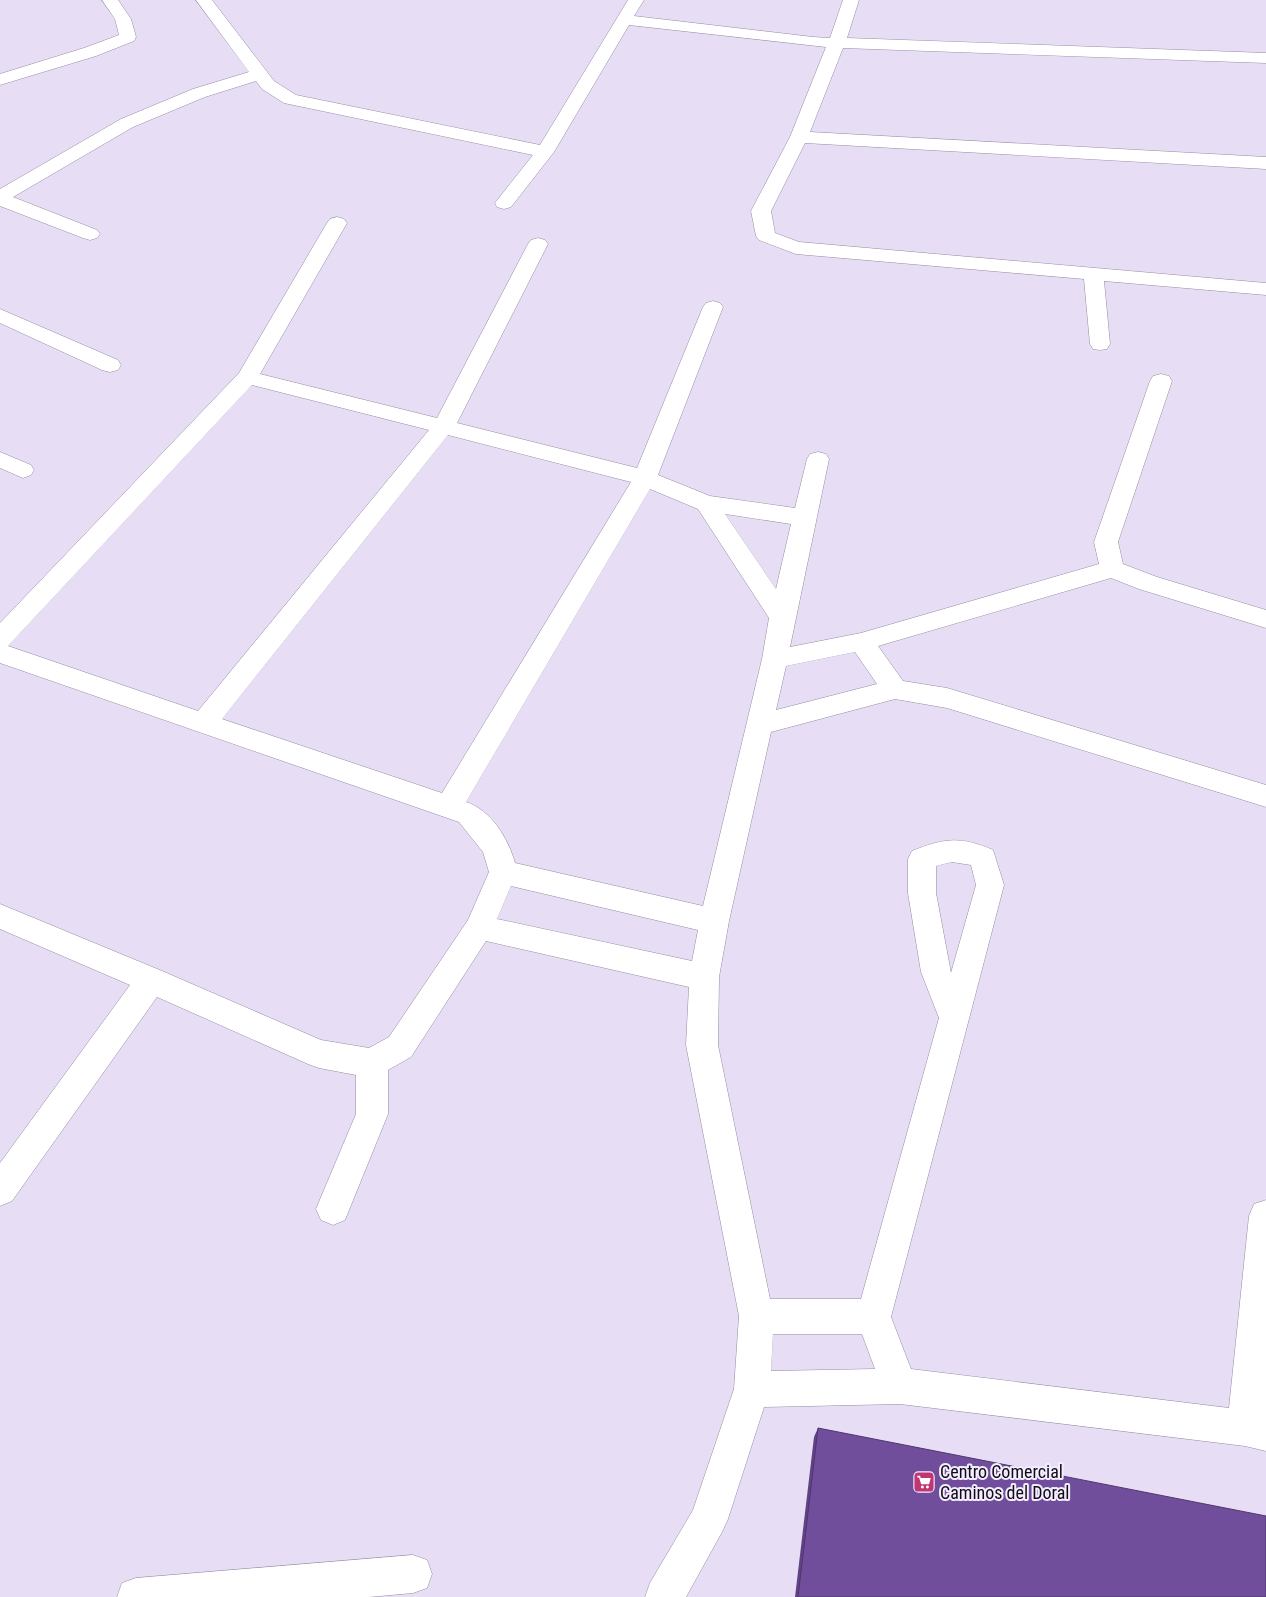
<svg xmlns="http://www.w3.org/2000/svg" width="1266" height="1597" viewBox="0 0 1266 1597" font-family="'Roboto Condensed',sans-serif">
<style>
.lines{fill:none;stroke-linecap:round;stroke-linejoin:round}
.minor-casing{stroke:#948ca1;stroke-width:1}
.minor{fill:#fff;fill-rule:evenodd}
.wall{fill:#614385}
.building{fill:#714e9b;stroke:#4f376c}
.labels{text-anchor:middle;stroke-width:4;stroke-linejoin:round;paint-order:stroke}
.near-poi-label{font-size:18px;fill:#0f0c13;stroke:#f4edff;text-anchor:start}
</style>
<rect width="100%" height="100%" fill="#e7def5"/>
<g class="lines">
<g class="minor-casing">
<path id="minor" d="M 102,0 L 118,0 L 131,19 L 136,37 L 134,41 L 96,56 L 0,85 L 0,74 L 84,48 L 119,35 L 115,19 Z
M 196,0 L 212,0 L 274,81 L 296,95 L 540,145 L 628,0 L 644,0 L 634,16 L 813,37 L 830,38 L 843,0 L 859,0 L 847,38 L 1266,53 L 1266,63 L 843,48 L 810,132 L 1266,157 L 1266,169 L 805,143 L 771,211 L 775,233 L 799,242 L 1266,283 L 1266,295 L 1104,281 L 1110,344 L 1107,349 L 1100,350 L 1093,349 L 1090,344 L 1084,279 L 796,254 L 759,240 L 756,236 L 751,211 L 790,137 L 826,47 L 629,25 L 554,152 L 511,207 L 504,209 L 497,207 L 495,203 L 533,155 L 284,103 L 262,89 L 256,81 L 205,97 L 133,127 L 13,197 L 97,230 L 100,234 L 97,238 L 90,240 L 83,238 L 0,206 L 0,189 L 121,119 L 193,89 L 249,72 Z
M 337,217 L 344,219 L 347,223 L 260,374 L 437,418 L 528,244 L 531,240 L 538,238 L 545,240 L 548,244 L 457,423 L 637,468 L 703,307 L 706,303 L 713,301 L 720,303 L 723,307 L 658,475 L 710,496 L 795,508 L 807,459 L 810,454 L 818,452 L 826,454 L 829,459 L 790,647 L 861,633 L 1099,564 L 1094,542 L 1150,381 L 1153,376 L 1161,374 L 1169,376 L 1172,381 L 1118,542 L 1123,564 L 1157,577 L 1266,610 L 1266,628 L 1139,589 L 1111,578 L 878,646 L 903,681 L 947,688 L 1266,785 L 1266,807 L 947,708 L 895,699 L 771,732 L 729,921 L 719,977 L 718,1045 L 770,1299 L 861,1299 L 939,1018 L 921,972 L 908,893 L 908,859 L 912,851 C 945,838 960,836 993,850 L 1004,885 L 891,1317 L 911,1369 L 1229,1408 L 1249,1216 L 1254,1204 L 1266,1200 L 1266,1451 L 1245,1446 L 900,1404 L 764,1407 L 728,1519 L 722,1532 L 686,1597 L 645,1597 L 650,1583 L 693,1510 L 734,1389 L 739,1316 L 686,1045 L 689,987 L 486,941 L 411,1057 L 388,1070 L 388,1114 L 345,1220 L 333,1225 L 321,1220 L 316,1209 L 356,1114 L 356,1075 L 319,1068 L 308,1064 L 157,997 L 12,1201 L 0,1206 L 0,1163 L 130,985 L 0,929 L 0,904 L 162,971 L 321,1040 L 369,1048 L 389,1037 L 468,920 L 489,872 L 483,852 L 459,822 L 0,663 L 0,623 L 239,373 L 327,223 L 330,219 ZM 252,385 L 429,430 L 198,711 L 8,646 ZM 448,435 L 631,482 L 442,793 L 222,719 ZM 650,489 L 698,509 L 769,618 L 762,659 L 703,906 L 515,863 C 508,838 491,810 466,802 ZM 725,514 L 791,524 L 776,589 ZM 855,652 L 877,684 L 776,710 L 786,666 ZM 952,862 L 971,865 L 976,885 L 951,973 L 936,893 L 936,866 ZM 511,886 L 698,930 L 692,961 L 497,919 ZM 773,1334 L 862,1334 L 875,1369 L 771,1371 Z
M 0,309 L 118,360 L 121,365 L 118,370 L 110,372 L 102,370 L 0,323 Z
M 0,452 L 31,465 L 34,470 L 31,475 L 23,478 L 0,468 Z
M 413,1555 L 427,1560 L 432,1574 L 427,1588 L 413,1593 L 369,1597 L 117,1597 L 122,1583 L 136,1578 Z"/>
</g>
<use href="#minor" class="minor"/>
</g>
<path class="wall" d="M 818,1428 L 1266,1597 L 795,1597 L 814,1437 Z"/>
<path class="building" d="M 818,1428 L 1266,1516 L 1266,1597 L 798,1597 Z"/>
<defs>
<g id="supermarket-square" transform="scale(1.125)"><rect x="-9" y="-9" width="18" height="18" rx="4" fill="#bf3673" stroke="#f4edff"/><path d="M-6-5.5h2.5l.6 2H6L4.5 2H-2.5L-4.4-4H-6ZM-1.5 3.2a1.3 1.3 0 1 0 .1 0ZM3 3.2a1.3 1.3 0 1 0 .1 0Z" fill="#fff"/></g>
</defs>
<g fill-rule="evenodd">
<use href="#supermarket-square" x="924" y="1482"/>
</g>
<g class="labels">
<g class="near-poi-label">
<text x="940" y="1478">Centro Comercial<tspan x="940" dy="21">Caminos del Doral</tspan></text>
</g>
</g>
</svg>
